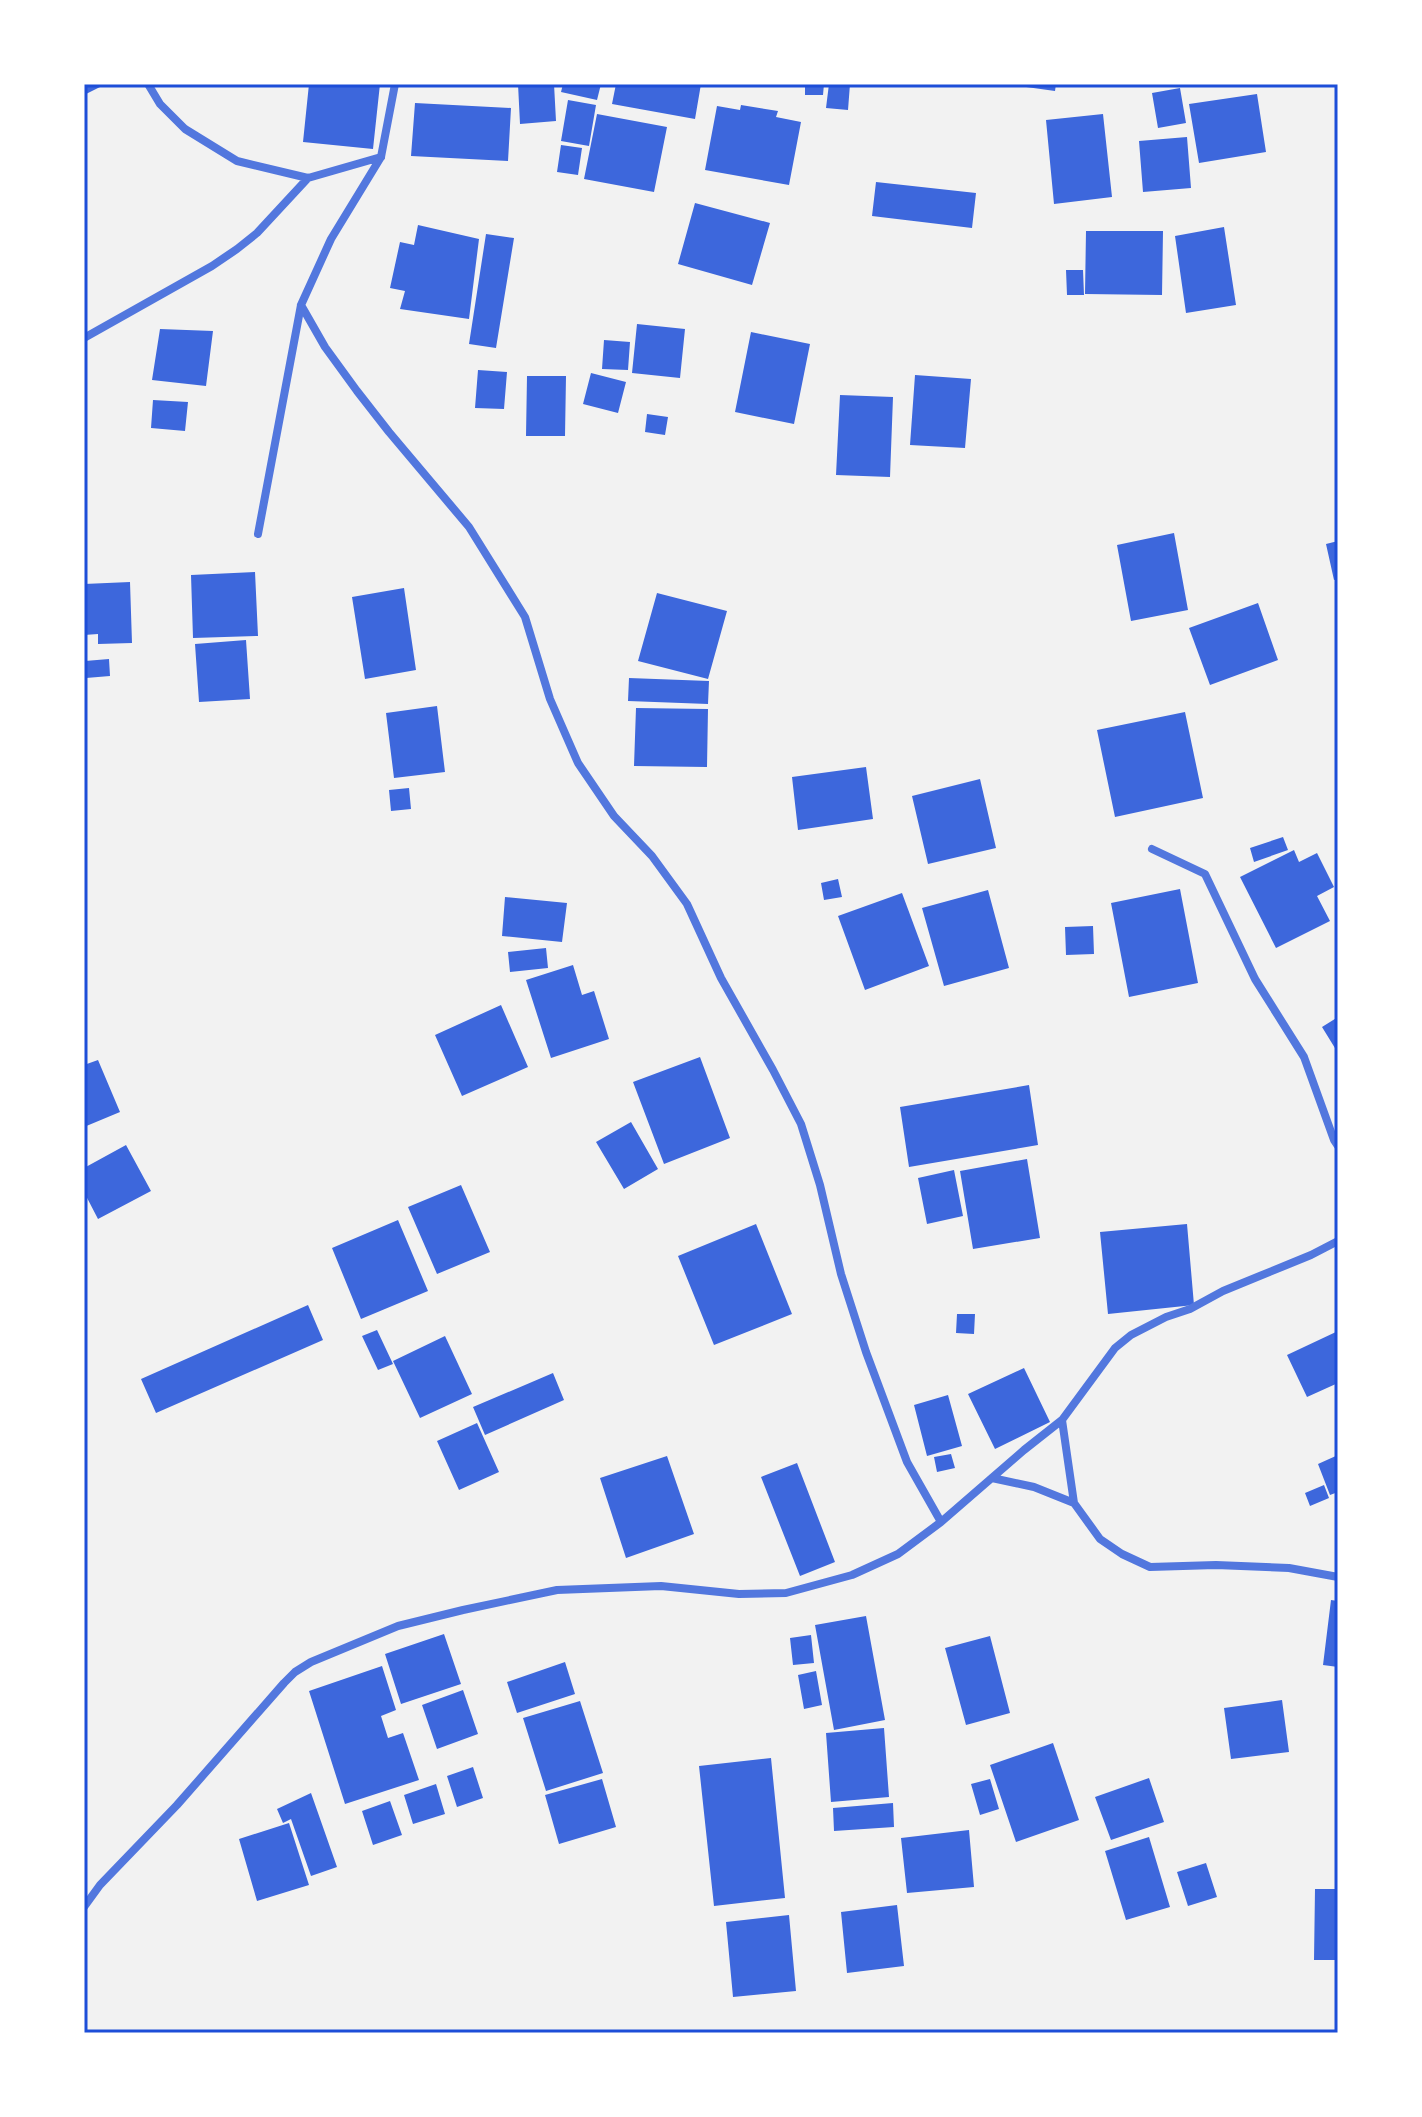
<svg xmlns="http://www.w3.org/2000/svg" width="1422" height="2117" viewBox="0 0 1422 2117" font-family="'DejaVu Sans',sans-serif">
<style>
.building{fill:#3d67dc}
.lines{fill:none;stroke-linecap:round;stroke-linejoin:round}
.minor{stroke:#5277de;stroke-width:8}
.neatline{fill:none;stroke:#1d4ed8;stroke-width:3}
</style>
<rect width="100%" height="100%" fill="#f2f2f2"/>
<path class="building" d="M 84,84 L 106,84 L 84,95 Z
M 309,84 L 380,84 L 373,149 L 303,142 Z
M 518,84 L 554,84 L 556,121 L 520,124 Z
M 563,84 L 601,84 L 597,100 L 561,92 Z
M 616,84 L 701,84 L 695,119 L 612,104 Z
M 805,84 L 824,84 L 823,95 L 805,95 Z
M 829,84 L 850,84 L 848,110 L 826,108 Z
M 1019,84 L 1056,84 L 1055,91 L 1019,86 Z
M 1180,88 L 1186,123 L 1158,128 L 1152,93 Z
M 1257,94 L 1266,152 L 1199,163 L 1189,104 Z
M 568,100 L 596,105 L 589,146 L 561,141 Z
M 415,103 L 511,108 L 508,161 L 411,156 Z
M 741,105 L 778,111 L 776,117 L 801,122 L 789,185 L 705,170 L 717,106 L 740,110 Z
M 597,114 L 667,127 L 654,192 L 584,179 Z
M 1103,114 L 1112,197 L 1054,204 L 1046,120 Z
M 1187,137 L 1191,188 L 1143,192 L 1139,141 Z
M 561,145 L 582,148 L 578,175 L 557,172 Z
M 876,182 L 976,193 L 972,228 L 872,216 Z
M 695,203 L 770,223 L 752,285 L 678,264 Z
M 418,225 L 479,239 L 469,319 L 400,309 L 405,291 L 390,288 L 400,242 L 414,245 Z
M 1224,227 L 1236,305 L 1186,313 L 1175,236 Z
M 1086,231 L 1163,231 L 1162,295 L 1085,294 Z
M 486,234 L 514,238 L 496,348 L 469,344 Z
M 1066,270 L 1083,270 L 1084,295 L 1067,295 Z
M 637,324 L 685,329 L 680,378 L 632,373 Z
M 160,329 L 213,331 L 206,386 L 152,380 Z
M 751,332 L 810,344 L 794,424 L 735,412 Z
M 604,340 L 630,342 L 628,370 L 602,369 Z
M 478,370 L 507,372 L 504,409 L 475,408 Z
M 591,373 L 626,382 L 618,413 L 583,404 Z
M 915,375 L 971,379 L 965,448 L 910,445 Z
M 527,376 L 566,376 L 565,436 L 526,436 Z
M 840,395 L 893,397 L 890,477 L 836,475 Z
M 153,400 L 188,402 L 185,431 L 151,428 Z
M 647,414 L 668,417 L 665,435 L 645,432 Z
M 1174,533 L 1188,610 L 1131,621 L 1117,545 Z
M 1338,541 L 1338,579 L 1334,580 L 1326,544 Z
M 255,572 L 258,636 L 193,638 L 191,575 Z
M 130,582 L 132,643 L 98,644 L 98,634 L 84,635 L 84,584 Z
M 404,588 L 416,670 L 365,679 L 352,597 Z
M 657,593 L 727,611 L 708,679 L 638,661 Z
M 1258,603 L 1278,660 L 1210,685 L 1189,628 Z
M 246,640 L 250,699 L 199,702 L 195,644 Z
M 109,659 L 110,676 L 86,678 L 85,661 Z
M 629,678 L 709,681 L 708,704 L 628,701 Z
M 437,706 L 445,772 L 394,778 L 386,713 Z
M 636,708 L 708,709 L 707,767 L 634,766 Z
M 1185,712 L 1203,798 L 1115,817 L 1097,730 Z
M 866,767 L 873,819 L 798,830 L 792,777 Z
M 980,779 L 996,848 L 928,864 L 912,796 Z
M 409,788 L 411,809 L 391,811 L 389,790 Z
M 1283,837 L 1288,850 L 1254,862 L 1250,848 Z
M 1294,850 L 1299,862 L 1317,853 L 1334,887 L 1317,896 L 1330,921 L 1276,948 L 1240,877 Z
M 838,879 L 842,897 L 824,900 L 821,883 Z
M 1180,889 L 1198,983 L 1129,997 L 1111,903 Z
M 988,890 L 1009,968 L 944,986 L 922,908 Z
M 902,893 L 929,966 L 865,990 L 838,916 Z
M 505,897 L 567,903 L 562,942 L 502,936 Z
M 1093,926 L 1094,954 L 1066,955 L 1065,927 Z
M 546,948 L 548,968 L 510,972 L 508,952 Z
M 573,965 L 582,995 L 594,991 L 609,1039 L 551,1058 L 526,980 Z
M 501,1005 L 528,1067 L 462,1096 L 435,1035 Z
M 1338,1017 L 1338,1053 L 1322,1027 Z
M 700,1057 L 730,1138 L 664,1164 L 633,1082 Z
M 98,1060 L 120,1112 L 84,1127 L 84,1065 Z
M 1029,1085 L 1038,1145 L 909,1167 L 900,1107 Z
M 631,1122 L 658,1169 L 624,1189 L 596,1142 Z
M 126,1145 L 151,1191 L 98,1219 L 84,1192 L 84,1168 Z
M 1027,1159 L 1040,1238 L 973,1249 L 960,1171 Z
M 954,1170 L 963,1216 L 927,1224 L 918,1178 Z
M 461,1185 L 490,1252 L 437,1274 L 408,1207 Z
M 398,1220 L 428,1291 L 361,1319 L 332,1248 Z
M 756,1224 L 792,1314 L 714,1345 L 678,1256 Z
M 1187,1224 L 1194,1305 L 1108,1314 L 1100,1232 Z
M 308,1305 L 323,1340 L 156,1413 L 141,1379 Z
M 957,1314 L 975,1314 L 974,1334 L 956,1333 Z
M 377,1330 L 393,1364 L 378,1370 L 362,1336 Z
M 1338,1331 L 1338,1383 L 1307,1397 L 1287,1355 Z
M 445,1336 L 472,1394 L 420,1418 L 393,1361 Z
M 1024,1368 L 1050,1422 L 995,1449 L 968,1394 Z
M 553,1373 L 564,1400 L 485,1435 L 473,1407 Z
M 948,1395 L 962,1446 L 927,1456 L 914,1405 Z
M 477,1423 L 499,1472 L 459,1490 L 437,1441 Z
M 951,1454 L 955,1468 L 937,1472 L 934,1457 Z
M 1338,1455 L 1338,1492 L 1330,1495 L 1318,1464 Z
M 667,1456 L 694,1534 L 626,1558 L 600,1478 Z
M 797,1463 L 835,1562 L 800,1576 L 761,1477 Z
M 1324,1485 L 1329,1498 L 1310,1506 L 1305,1493 Z
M 1331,1600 L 1338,1601 L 1338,1667 L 1323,1665 Z
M 866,1616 L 885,1720 L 834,1730 L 815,1625 Z
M 444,1634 L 461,1684 L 401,1704 L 385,1654 Z
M 811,1635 L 814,1663 L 793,1665 L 790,1638 Z
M 990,1636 L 1010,1713 L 966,1725 L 945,1648 Z
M 565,1662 L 575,1694 L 517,1713 L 507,1682 Z
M 382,1666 L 396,1710 L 381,1716 L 388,1738 L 403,1733 L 419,1780 L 345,1804 L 309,1691 Z
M 816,1671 L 822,1705 L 804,1709 L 798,1675 Z
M 463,1690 L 478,1734 L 437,1749 L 422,1705 Z
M 1282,1700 L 1289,1752 L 1231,1759 L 1224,1708 Z
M 580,1701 L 603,1773 L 546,1791 L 523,1718 Z
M 884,1728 L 889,1797 L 831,1802 L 826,1733 Z
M 1053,1743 L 1079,1820 L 1016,1842 L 990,1765 Z
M 771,1758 L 785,1898 L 714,1906 L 699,1766 Z
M 473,1767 L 483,1798 L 457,1807 L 447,1776 Z
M 1149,1778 L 1164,1822 L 1111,1840 L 1095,1797 Z
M 602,1779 L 616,1827 L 559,1844 L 545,1795 Z
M 990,1779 L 999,1809 L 980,1815 L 971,1784 Z
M 436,1784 L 445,1814 L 413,1824 L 404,1795 Z
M 311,1793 L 337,1867 L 311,1876 L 291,1819 L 283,1823 L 277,1809 Z
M 390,1801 L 402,1835 L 373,1845 L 362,1811 Z
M 893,1803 L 894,1827 L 834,1831 L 833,1808 Z
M 289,1823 L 309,1885 L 257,1901 L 239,1839 Z
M 969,1830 L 974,1887 L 907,1893 L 901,1838 Z
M 1149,1837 L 1170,1907 L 1126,1920 L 1105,1851 Z
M 1206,1863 L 1217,1897 L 1188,1906 L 1177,1872 Z
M 1315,1889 L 1338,1889 L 1338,1960 L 1314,1960 Z
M 897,1905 L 904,1966 L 847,1973 L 841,1912 Z
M 789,1915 L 796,1991 L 733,1997 L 726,1922 Z"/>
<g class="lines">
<path class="minor" d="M 148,84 L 160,104 L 185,129 L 237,161 L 308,178 L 381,157
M 301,305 L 325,347 L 357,391 L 389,432 L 469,527 L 525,617 L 550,699 L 578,763 L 614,816 L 652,856 L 687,904 L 721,978 L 773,1070 L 801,1124 L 820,1185 L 841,1274 L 866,1352 L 907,1462 L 941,1522
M 84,338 L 212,266 L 237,249 L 257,233 L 308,178
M 258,534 L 301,305 L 331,239 L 381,157 L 395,84
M 1152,849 L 1205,874 L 1255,979 L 1304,1057 L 1334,1140 L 1338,1146
M 1062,1420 L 1074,1503
M 992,1478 L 1034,1487 L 1074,1503 L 1100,1539 L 1122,1554 L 1150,1567 L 1216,1565 L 1289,1568 L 1338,1577
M 84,1907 L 100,1885 L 177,1805 L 284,1683 L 295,1672 L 311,1662 L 398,1626 L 463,1610 L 557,1590 L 661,1586 L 739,1594 L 786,1593 L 852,1575 L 898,1554 L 941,1522 L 1024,1450 L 1062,1420 L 1115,1348 L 1131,1335 L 1166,1317 L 1190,1309 L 1223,1291 L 1311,1255 L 1338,1241"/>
</g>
<rect width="1422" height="2117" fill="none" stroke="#ffffff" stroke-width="172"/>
<rect x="86" y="86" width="1250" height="1945" class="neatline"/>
</svg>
